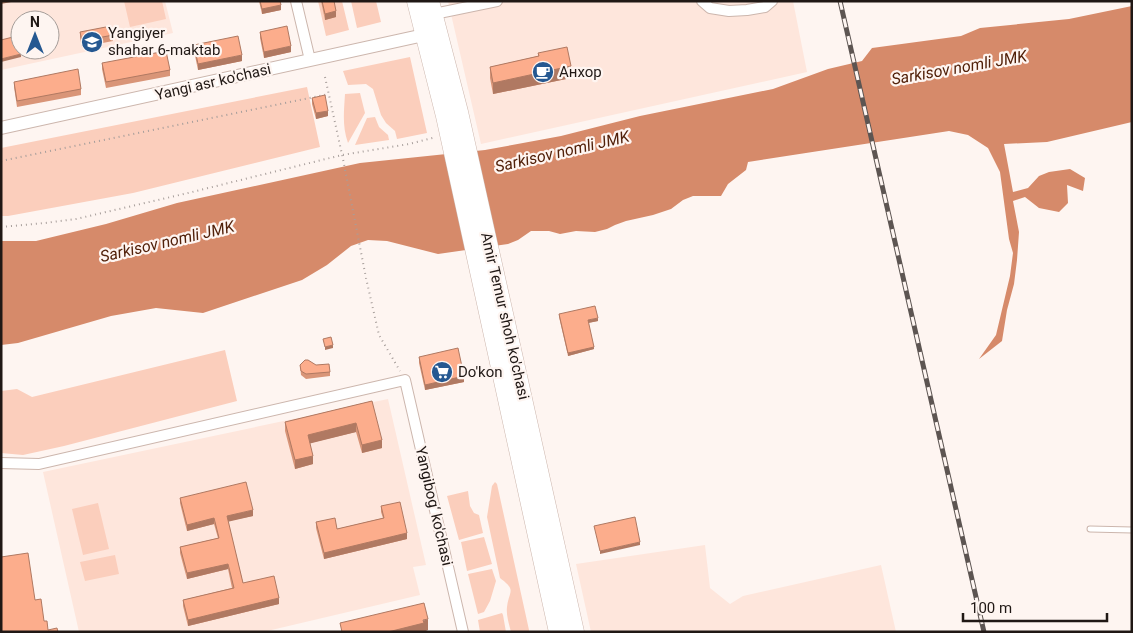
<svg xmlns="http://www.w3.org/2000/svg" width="1133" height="633" viewBox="0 0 1133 633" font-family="Roboto,sans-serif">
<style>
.built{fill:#fee6dc;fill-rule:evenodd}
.green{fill:#fbcebc}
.water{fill:#d68a6a}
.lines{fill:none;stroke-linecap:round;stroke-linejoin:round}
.service-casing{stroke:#ccb6ad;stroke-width:7}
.minor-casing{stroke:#ccb6ad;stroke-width:12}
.tertiary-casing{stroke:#ccb6ad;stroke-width:14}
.trunk-casing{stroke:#ccb6ad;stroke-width:19}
.path{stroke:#a79e9b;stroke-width:2;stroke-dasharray:1 4;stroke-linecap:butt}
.service{stroke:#fff;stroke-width:5}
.minor{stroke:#fff;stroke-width:10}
.tertiary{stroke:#fff;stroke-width:12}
.trunk{stroke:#fff;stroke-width:18}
.rail-casing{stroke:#5d5552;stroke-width:5}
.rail{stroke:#fef5f1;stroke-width:3;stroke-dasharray:9;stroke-linecap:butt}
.wall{fill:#d99578}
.shaded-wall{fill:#b07962}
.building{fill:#fcad8c;stroke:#b07962}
.labels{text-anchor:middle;stroke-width:4.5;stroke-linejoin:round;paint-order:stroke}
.poi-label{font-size:15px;fill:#201815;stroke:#fef5f1;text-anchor:start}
.street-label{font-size:15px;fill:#201815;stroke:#fef5f1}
.water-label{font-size:16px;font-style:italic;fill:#52210a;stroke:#fef5f1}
</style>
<rect width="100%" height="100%" fill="#fef5f1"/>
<path class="built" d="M 1,1 L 165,1 L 173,33 L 1,70 ZM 20,20 L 50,20 L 50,50 L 20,50 Z
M 448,1 L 793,1 L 807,72 L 481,144 Z
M 388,399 L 426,565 L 413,567 L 420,595 L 263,632 L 79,632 L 43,472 Z
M 705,545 L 710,588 L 730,604 L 743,596 L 881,565 L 896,632 L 591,632 L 576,564 Z"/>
<path class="green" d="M 124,1 L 162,1 L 166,19 L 130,27 Z
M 318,1 L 342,1 L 349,30 L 326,36 Z
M 351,1 L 376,1 L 381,22 L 357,28 Z
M 410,57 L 427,133 L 397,139 L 395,131 L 386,123 L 381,115 L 373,89 L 366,84 L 348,85 L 343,71 Z
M 307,87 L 320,147 L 133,193 L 8,216 L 1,216 L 1,148 Z
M 360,93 L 365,113 L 348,143 C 342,126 344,111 345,94 Z
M 375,117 L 379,127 L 388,135 L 389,140 L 355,145 L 367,118 Z
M 225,350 L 237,401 L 64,446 L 23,455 L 1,453 L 1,391 L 17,389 L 32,397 Z
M 495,482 L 497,484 L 529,630 L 529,632 L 511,632 C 509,624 506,615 507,607 C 509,590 517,591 500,578 L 487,517 L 492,486 Z
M 468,491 L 470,506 L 474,513 L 479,515 L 483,533 L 459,540 L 447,496 Z
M 98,503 L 109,549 L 83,555 L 72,509 Z
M 484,537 L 492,564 L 467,571 L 461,542 Z
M 115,555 L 119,574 L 85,581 L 80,562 Z
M 492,569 L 496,581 L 490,601 L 484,612 L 478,614 L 468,574 Z
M 502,613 L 503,615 L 506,632 L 480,632 L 478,620 Z"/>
<path class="water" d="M 1132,6 L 1132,122 L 1047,142 L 1004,144 L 1013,192 L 1028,188 L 1039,176 L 1049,172 L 1070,169 L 1085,178 L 1083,191 L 1067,185 L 1068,203 L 1059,212 L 1039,208 L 1025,197 L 1013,201 L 1019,232 L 1017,260 L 1014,284 L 1007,310 L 1002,341 L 979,359 L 996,335 L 1010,276 L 1013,253 L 1009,239 L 1000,172 L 988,148 L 968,135 L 949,131 L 748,162 L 746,170 L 728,184 L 721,196 L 693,196 L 683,200 L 671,209 L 653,215 L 626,221 L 615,225 L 607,229 L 595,232 L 576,231 L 560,234 L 549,231 L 531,231 L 518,240 L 508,244 L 438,254 L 387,241 L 368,240 L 351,246 L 327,265 L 302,280 L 203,313 L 156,308 L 111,316 L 18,343 L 1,345 L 1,241 L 36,241 L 106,224 L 177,203 L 360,163 L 485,150 L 561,136 L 640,116 L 773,89 L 828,69 L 862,61 L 872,48 L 961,36 L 980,28 L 1069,19 Z"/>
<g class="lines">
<g class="service-casing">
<path id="service" d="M 1090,529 L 1132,530"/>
</g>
<g class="minor-casing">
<path id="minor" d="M 296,1 L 310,60
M 702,1 L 710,8 L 729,11 L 747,10 L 765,7 L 772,1
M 434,14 L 497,1
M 1,463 L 39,464 L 405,380 L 463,632"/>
</g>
<g class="tertiary-casing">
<path id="tertiary" d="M 1,128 L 424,35"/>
</g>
<g class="trunk-casing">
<path id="trunk" d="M 416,1 L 445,116 L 558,632
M 430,1 L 459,112 L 575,632"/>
</g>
<path class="path" d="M 325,77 L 343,159 L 366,278 L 379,335 L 400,371
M 1,161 L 329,94
M 1,227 L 45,223 L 76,219 L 188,193 L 342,155 L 409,144 L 436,137"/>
<use href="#service" class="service"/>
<use href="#minor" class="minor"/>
<use href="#tertiary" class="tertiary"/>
<use href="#trunk" class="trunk"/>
<g class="rail-casing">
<path id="rail" d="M 840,1 L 984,632"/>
</g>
<use href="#rail" class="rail"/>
</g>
<path class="wall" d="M 259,1 L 280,1 L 281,10 L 262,14 Z
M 321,1 L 334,1 L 336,17 L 325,20 Z
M 80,32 L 113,35 L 113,41 L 82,47 L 80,38 Z
M 260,32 L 291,52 L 264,58 L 260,38 Z
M 194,45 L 242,61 L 198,70 L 194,51 Z
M 538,53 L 571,78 L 493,94 L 490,78 L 490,67 L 538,56 Z
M 102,63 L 170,70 L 170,76 L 106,88 L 102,69 Z
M 14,82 L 81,89 L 81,95 L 17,107 L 14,87 Z
M 312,98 L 328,116 L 316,119 L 312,104 Z
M 559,314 L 598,321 L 588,323 L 594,349 L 568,356 L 559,317 Z
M 419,357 L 464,382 L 425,390 L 419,363 Z
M 300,365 L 316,365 L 330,372 L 330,376 L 306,379 L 301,375 Z
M 372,401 L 382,448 L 362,453 L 356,432 L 310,443 L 313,464 L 295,469 L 285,431 L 285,422 Z
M 180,498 L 253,516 L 228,521 L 243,583 L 279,604 L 188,626 L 183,606 L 183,600 L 232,588 L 228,569 L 187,579 L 180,553 L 180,547 L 218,538 L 214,524 L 187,531 L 180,503 Z
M 381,506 L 407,539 L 324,559 L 316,528 L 316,522 L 337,529 L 383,518 L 381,512 Z"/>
<path class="shaded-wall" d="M 1,1 L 16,1 L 1,4 Z
M 281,5 L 281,10 L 262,14 L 262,9 Z
M 336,11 L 336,17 L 325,20 L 325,14 Z
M 291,46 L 291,52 L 264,58 L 264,52 Z
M 21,54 L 21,57 L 1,62 L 1,59 Z
M 242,55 L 242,61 L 198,70 L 198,64 Z
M 571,66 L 571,78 L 493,94 L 493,83 Z
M 328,111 L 328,116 L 316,119 L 316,113 Z
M 598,318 L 598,321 L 588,323 L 588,320 Z
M 333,345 L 333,348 L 325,350 L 325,347 Z
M 594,347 L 594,349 L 568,356 L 568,353 Z
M 464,376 L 464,382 L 425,390 L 425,385 Z
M 356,423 L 356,432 L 308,444 L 308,435 Z
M 382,440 L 382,448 L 362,453 L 362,445 Z
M 313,456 L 313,464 L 295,469 L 295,460 Z
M 253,510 L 253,516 L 227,522 L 227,516 Z
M 214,518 L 214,524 L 187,531 L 187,525 Z
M 407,533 L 407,539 L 324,559 L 324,553 Z
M 640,542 L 640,545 L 600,554 L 600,551 Z
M 228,564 L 228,569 L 187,579 L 187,573 Z
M 279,598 L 279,604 L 188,626 L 188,620 Z
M 428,619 L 428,630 L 424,632 L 388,632 Z"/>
<path class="building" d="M 260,1 L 280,1 L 281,5 L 262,9 Z
M 322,1 L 334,1 L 336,11 L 325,14 Z
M 111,26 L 113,35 L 82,41 L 80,32 Z
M 287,26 L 291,46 L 264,52 L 260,32 Z
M 17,36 L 21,54 L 1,59 L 1,40 Z
M 238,36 L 242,55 L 198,64 L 194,45 Z
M 567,47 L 571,66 L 493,83 L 490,67 L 539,56 L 538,53 Z
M 166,51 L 170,70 L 106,82 L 102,63 Z
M 78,69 L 81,89 L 17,101 L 14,82 Z
M 325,95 L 328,111 L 316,113 L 312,98 Z
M 595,306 L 598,318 L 588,320 L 594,347 L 568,353 L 559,314 Z
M 331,337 L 333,345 L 325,347 L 323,339 Z
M 458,348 L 464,376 L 425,385 L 419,357 Z
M 305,360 L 308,360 L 316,365 L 329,364 L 330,372 L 306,374 L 301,371 L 300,365 Z
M 372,401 L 382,440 L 362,445 L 356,423 L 308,435 L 313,456 L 295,460 L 285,422 Z
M 246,482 L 253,510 L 227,516 L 243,583 L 274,576 L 279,598 L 188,620 L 183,600 L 234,588 L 228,564 L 187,573 L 180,547 L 219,538 L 214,518 L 187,525 L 180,498 Z
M 400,502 L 407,533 L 324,553 L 316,522 L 335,518 L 337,529 L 384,518 L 381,506 Z
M 635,517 L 640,542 L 600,551 L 594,526 Z
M 28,553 L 35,600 L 41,599 L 44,621 L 47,621 L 48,630 L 57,628 L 58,632 L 1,632 L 1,557 Z
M 424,603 L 428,619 L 423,620 L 424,623 L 388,632 L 342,632 L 340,623 Z"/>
<defs>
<g id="school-disc" transform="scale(1.125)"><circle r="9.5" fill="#255891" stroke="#fef5f1"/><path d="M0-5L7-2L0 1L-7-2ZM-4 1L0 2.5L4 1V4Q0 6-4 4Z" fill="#fff"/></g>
<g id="cafe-disc" transform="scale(1.125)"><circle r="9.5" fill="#255891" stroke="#fef5f1"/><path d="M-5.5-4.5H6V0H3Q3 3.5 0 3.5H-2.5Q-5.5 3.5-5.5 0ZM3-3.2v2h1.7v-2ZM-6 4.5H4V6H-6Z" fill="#fff"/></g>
<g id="supermarket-disc" transform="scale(1.125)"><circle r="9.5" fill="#255891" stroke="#fef5f1"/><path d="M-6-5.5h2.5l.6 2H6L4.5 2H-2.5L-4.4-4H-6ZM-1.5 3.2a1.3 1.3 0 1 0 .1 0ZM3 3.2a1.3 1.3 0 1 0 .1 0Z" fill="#fff"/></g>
</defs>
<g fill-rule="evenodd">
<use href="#school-disc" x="92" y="42"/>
<use href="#cafe-disc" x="543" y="72"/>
<use href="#supermarket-disc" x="442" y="372"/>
</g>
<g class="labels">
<g class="poi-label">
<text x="108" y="38">Yangiyer<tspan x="108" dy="17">shahar 6-maktab</tspan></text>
<text x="559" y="77">Анхор</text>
<text x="458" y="377">Do'kon</text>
</g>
<g class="street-label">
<text transform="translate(213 82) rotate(-13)" y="5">Yangi asr ko'chasi</text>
<text transform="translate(505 316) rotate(77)" y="5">Amir Temur shoh ko'chasi</text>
<text transform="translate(434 506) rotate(77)" y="5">Yangibog‘ ko'chasi</text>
</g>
<g class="water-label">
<text transform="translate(959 67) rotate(-10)" y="6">Sarkisov nomli JMK</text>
<text transform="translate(562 151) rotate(-13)" y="6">Sarkisov nomli JMK</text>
<text transform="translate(167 241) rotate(-13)" y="6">Sarkisov nomli JMK</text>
</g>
</g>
<rect width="1133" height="633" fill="none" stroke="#201815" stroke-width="5"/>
<g transform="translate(35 35)"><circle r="24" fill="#fef5f1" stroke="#a59d99"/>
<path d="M0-4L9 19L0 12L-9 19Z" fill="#255891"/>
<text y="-8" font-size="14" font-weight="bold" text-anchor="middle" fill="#201815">N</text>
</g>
<path d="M963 613v8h144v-8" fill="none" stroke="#201815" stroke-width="2.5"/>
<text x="970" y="613" font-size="15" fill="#201815" stroke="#fef5f1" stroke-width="4" paint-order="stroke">100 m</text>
</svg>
